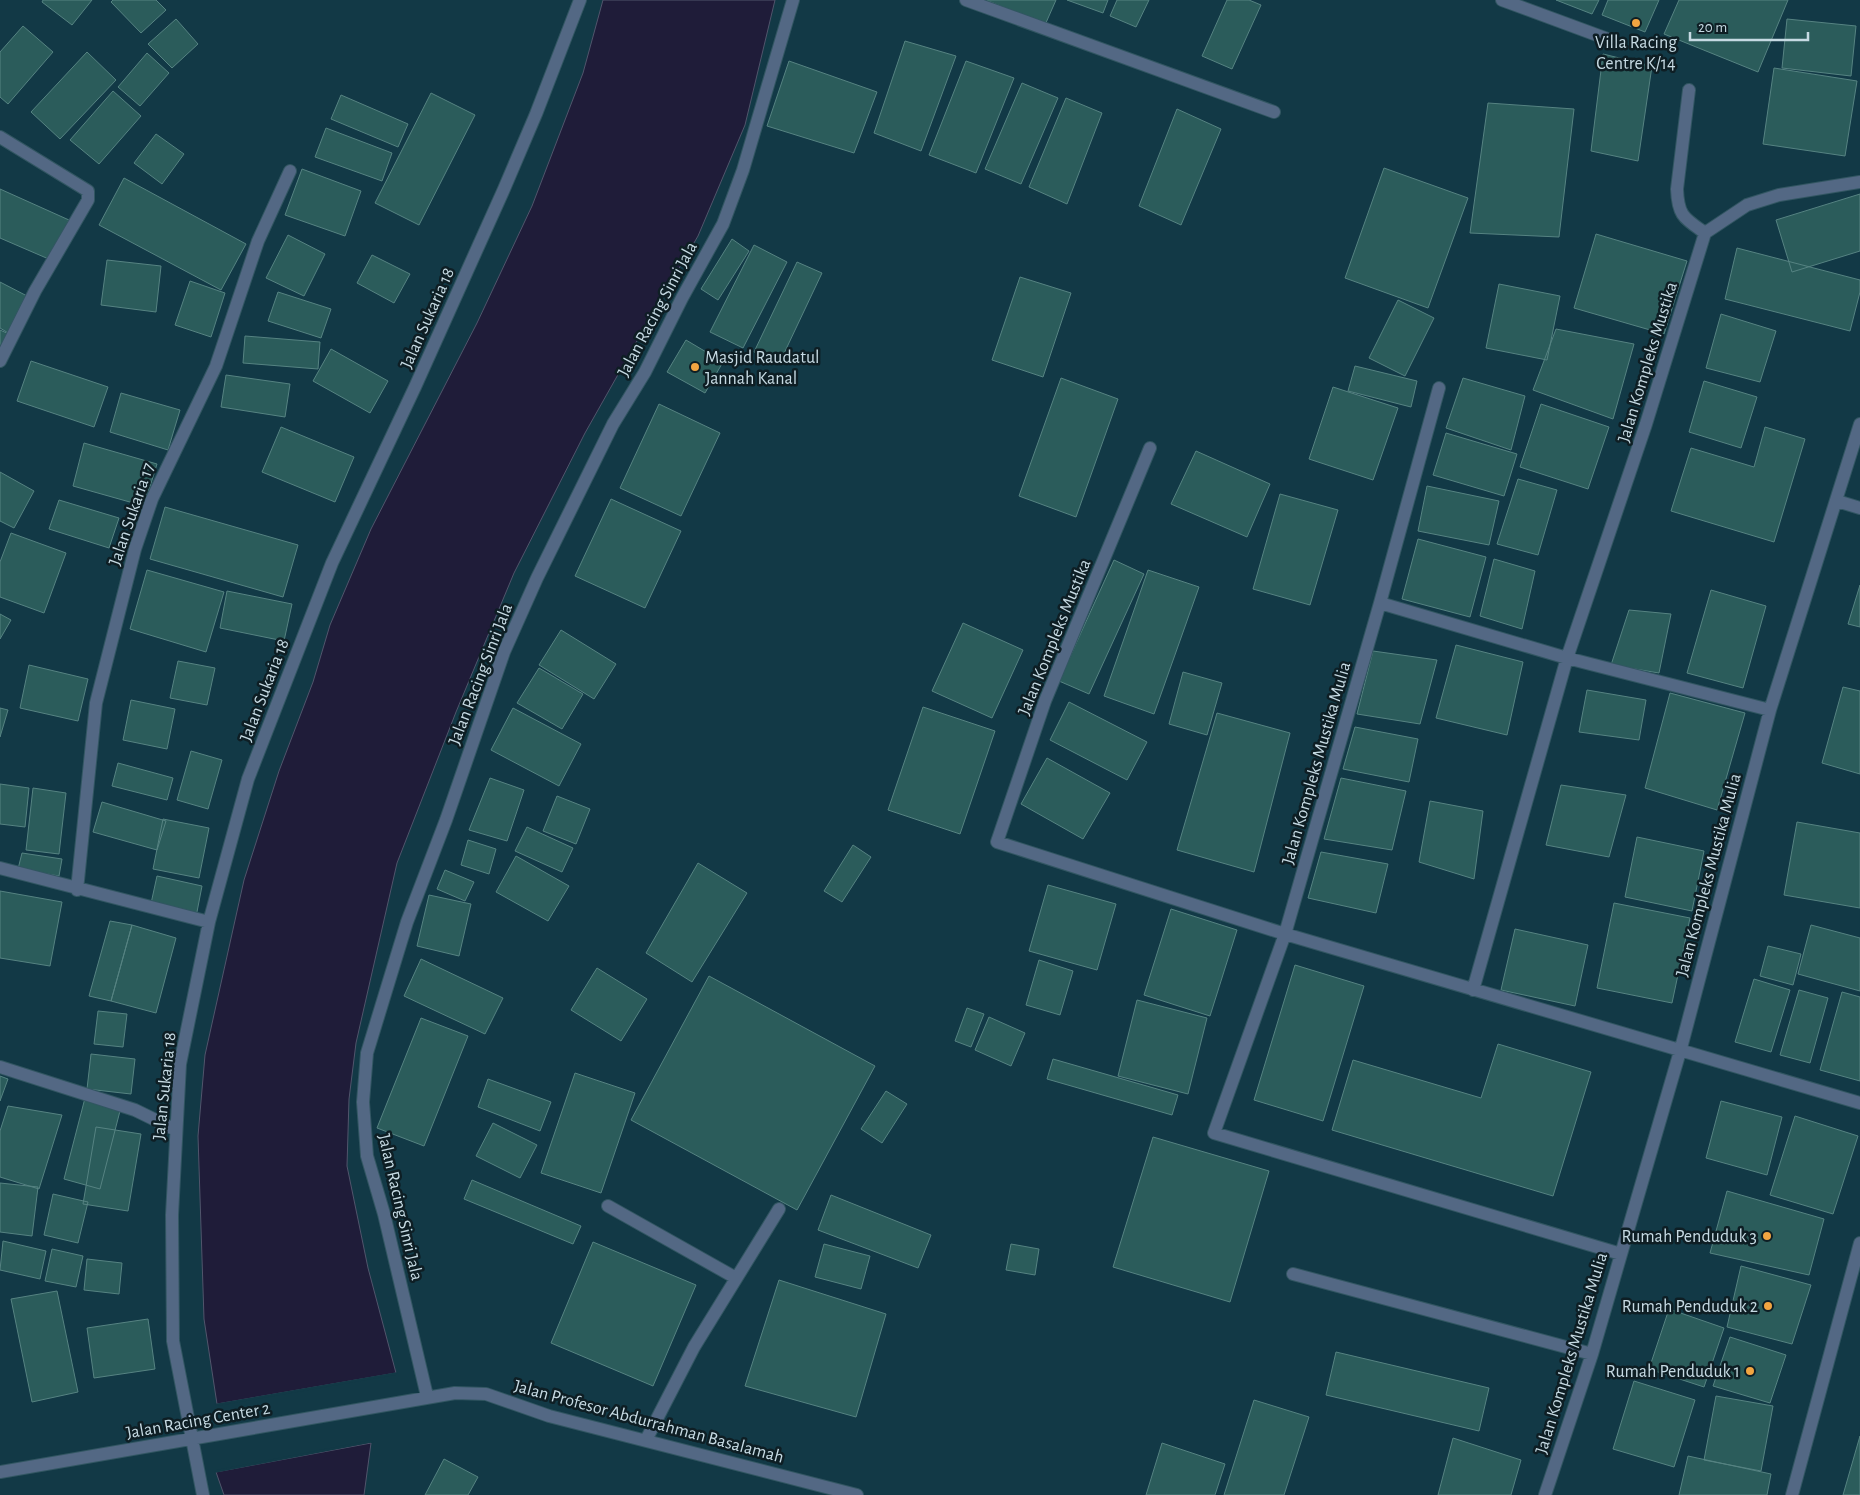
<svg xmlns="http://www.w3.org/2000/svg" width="1860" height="1495" viewBox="0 0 1860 1495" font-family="'Alegreya Sans',sans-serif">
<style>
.water{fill:#1f1c39;stroke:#51556c}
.pier{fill:#123946}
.building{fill:#2b5c5b;stroke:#568382}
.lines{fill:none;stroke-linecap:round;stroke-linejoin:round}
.minor-casing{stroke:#325662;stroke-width:14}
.minor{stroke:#536884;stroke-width:12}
.poi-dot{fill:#f2a541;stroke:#0e1e24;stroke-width:2}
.labels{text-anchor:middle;stroke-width:5;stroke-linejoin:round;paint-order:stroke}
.poi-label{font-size:18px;fill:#c6dae3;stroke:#0e1e24;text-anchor:end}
.street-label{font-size:18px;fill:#c6dae3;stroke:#0e1e24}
</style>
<rect width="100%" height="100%" fill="#123946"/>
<path class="water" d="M 603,0 L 775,0 L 745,125 L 698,236 L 655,309 L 585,433 L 514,573 L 456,712 L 397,863 L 356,1043 L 349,1099 L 347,1166 L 368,1268 L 396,1373 L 217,1404 L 204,1319 L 198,1136 L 205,1055 L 244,880 L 279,771 L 313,682 L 330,625 L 371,529 L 477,323 L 532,206 L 583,73 Z
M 371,1443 L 364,1495 L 224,1495 L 216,1472 Z"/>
<path class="pier" d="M 398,1372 L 396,1375 L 217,1406 L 214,1404 Z
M 371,1440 L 374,1442 L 214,1473 L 216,1470 Z"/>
<path class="building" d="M 43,0 L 92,0 L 72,25 L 42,2 Z
M 113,0 L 156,0 L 166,10 L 141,33 L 111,2 Z
M 986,0 L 1056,0 L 1045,25 Z
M 1067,0 L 1108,0 L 1103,13 Z
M 1117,0 L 1149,0 L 1136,27 L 1110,16 Z
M 1227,0 L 1249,0 L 1261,5 L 1232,69 L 1202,56 Z
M 1556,0 L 1599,0 L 1592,14 Z
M 1608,0 L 1659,0 L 1645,32 L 1602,15 Z
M 1679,0 L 1788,0 L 1758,72 L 1664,34 Z
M 176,19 L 198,44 L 172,68 L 148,44 Z
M 1787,19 L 1856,26 L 1851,76 L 1782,68 Z
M 23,26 L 53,52 L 8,104 L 0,97 L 0,52 Z
M 905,41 L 956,56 L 921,151 L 874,133 Z
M 87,52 L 116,80 L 60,139 L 31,112 Z
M 147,53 L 169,73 L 140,106 L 118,87 Z
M 1603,54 L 1652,66 L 1638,161 L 1591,151 Z
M 789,61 L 877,92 L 854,153 L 767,126 Z
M 966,61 L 1014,78 L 976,173 L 929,155 Z
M 1774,68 L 1857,81 L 1845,156 L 1763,144 Z
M 1022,83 L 1058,98 L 1021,184 L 985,169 Z
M 113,91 L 141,116 L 99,164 L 70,140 Z
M 431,93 L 475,115 L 419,225 L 375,203 Z
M 341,95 L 408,124 L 398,147 L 331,119 Z
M 1066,98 L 1102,113 L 1067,204 L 1029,187 Z
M 1488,103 L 1574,109 L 1559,237 L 1470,233 Z
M 1177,109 L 1221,129 L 1181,225 L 1139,206 Z
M 326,128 L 392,153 L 382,181 L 315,157 Z
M 156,134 L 184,154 L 162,184 L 134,163 Z
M 1384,168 L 1468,198 L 1428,308 L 1345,278 Z
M 302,169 L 361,191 L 345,236 L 285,215 Z
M 124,178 L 246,244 L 221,290 L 99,225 Z
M 0,189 L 69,220 L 51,260 L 0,238 Z
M 1860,194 L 1860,251 L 1792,272 L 1776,220 Z
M 1596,234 L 1687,261 L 1664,334 L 1574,308 Z
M 288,235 L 325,254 L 304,296 L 266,278 Z
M 732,239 L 749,251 L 718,300 L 701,289 Z
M 754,245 L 787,262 L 743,348 L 710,332 Z
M 1737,248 L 1860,280 L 1860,292 L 1850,331 L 1725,299 Z
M 372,255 L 410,274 L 394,303 L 357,283 Z
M 107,260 L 161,266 L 156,312 L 101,305 Z
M 797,262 L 822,273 L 779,364 L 754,352 Z
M 1020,277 L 1071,293 L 1043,377 L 992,360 Z
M 190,281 L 225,293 L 211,337 L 175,325 Z
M 0,282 L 29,297 L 10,334 L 0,328 Z
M 1499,284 L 1560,296 L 1547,360 L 1486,348 Z
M 278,292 L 331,309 L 321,338 L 268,321 Z
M 1398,300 L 1434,318 L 1405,376 L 1369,358 Z
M 1721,314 L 1776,331 L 1760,382 L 1706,368 Z
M 1556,329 L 1634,344 L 1613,419 L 1533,390 Z
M 0,330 L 9,334 L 0,352 Z
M 245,336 L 320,342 L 318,369 L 243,363 Z
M 686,340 L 723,362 L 705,393 L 667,372 Z
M 331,349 L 388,381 L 370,413 L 313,381 Z
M 31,361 L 108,387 L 94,427 L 17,401 Z
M 1355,366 L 1417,381 L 1411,407 L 1348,391 Z
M 226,375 L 290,384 L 285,417 L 221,407 Z
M 1061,378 L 1118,399 L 1076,517 L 1019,496 Z
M 1463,378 L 1525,396 L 1511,450 L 1446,428 Z
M 1704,381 L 1757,397 L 1741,448 L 1689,432 Z
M 1333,387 L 1398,408 L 1373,480 L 1309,459 Z
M 121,393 L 180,410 L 168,450 L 110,432 Z
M 659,404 L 720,433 L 681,516 L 620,488 Z
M 1541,404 L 1609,427 L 1588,489 L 1520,467 Z
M 281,427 L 354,457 L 335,502 L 262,472 Z
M 1765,427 L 1805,439 L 1774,542 L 1671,511 L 1691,448 L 1754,467 Z
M 1446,433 L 1517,454 L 1504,496 L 1433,475 Z
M 84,443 L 157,464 L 144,506 L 73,486 Z
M 1196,451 L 1270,484 L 1247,537 L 1171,504 Z
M 0,472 L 34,491 L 14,528 L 0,521 Z
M 1518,479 L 1557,490 L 1538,555 L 1497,544 Z
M 1427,486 L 1499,501 L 1489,545 L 1418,531 Z
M 1280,494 L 1338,510 L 1310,605 L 1253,589 Z
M 611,499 L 681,531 L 645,608 L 575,576 Z
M 59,500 L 119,518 L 109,548 L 49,529 Z
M 165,507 L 298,545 L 283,597 L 150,559 Z
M 11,533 L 66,553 L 44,613 L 0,597 L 0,562 Z
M 1418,539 L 1486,557 L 1470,617 L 1402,599 Z
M 1494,559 L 1535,571 L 1522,629 L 1480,616 Z
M 1114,560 L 1144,574 L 1089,694 L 1059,681 Z
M 147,570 L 224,592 L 206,652 L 130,629 Z
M 1148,570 L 1199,587 L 1154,714 L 1104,696 Z
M 1860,585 L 1860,627 L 1848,624 Z
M 1711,590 L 1766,606 L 1743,688 L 1687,673 Z
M 227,591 L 292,604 L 284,641 L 220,628 Z
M 1629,610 L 1671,614 L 1659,673 L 1611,665 Z
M 0,614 L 11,620 L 0,639 Z
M 963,623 L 1023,650 L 992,718 L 932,691 Z
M 561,630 L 616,664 L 594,699 L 539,665 Z
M 1456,645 L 1523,662 L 1507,735 L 1436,718 Z
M 1373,651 L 1437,660 L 1420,724 L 1357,714 Z
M 178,661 L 215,668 L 207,705 L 170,698 Z
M 29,665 L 88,679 L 78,721 L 20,708 Z
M 539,668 L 583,694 L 562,729 L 517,703 Z
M 1183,672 L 1222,683 L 1207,735 L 1169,724 Z
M 1843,687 L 1860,691 L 1860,774 L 1822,763 Z
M 1587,690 L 1646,700 L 1639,740 L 1579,732 Z
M 1670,693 L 1745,713 L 1717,810 L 1645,788 Z
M 131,700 L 175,709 L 167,749 L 123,740 Z
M 1069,702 L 1147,742 L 1127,780 L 1050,740 Z
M 923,707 L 995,731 L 960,834 L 888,810 Z
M 0,708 L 8,710 L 0,737 Z
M 513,708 L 581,744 L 559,786 L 491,750 Z
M 1217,713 L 1290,733 L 1254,872 L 1177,850 Z
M 1355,727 L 1418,739 L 1409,782 L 1343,769 Z
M 191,751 L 222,760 L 208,809 L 177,800 Z
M 1047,758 L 1110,793 L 1083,839 L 1021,804 Z
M 118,763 L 173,778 L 167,800 L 112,786 Z
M 490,778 L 524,790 L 507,841 L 469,830 Z
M 1341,778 L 1406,791 L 1392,850 L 1324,839 Z
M 0,784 L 29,788 L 25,827 L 0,824 Z
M 1561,785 L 1626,795 L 1609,857 L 1546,845 Z
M 33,788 L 66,793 L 59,854 L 26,850 Z
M 557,796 L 590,809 L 576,844 L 543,831 Z
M 1430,801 L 1483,811 L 1474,879 L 1419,862 Z
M 102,802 L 166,821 L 157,850 L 93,832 Z
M 163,819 L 209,828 L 199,878 L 153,869 Z
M 1797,822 L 1860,833 L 1860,908 L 1784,895 Z
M 527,827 L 573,848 L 562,872 L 515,851 Z
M 1637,837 L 1704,851 L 1692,911 L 1625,897 Z
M 468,840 L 496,849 L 489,874 L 461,865 Z
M 853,845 L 871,857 L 842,902 L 824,891 Z
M 1321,852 L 1388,864 L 1376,913 L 1308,898 Z
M 22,853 L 62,859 L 59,876 L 18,869 Z
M 516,856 L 569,886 L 548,921 L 496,892 Z
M 698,863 L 747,893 L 692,982 L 646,953 Z
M 445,870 L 474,882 L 465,901 L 437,889 Z
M 157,876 L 202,886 L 196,917 L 150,908 Z
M 1048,885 L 1116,904 L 1097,970 L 1029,951 Z
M 0,891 L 62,902 L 50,966 L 0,958 Z
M 429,895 L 471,904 L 459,956 L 417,946 Z
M 1614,903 L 1690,918 L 1672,1003 L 1597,988 Z
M 1171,909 L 1237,930 L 1210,1016 L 1144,995 Z
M 110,921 L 132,925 L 111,1001 L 89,996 Z
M 132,925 L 176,938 L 156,1013 L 111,1001 Z
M 1811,925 L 1860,938 L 1860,991 L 1798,974 Z
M 1515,929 L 1588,945 L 1575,1006 L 1501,990 Z
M 1768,946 L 1801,954 L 1793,985 L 1760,976 Z
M 421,959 L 503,998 L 485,1034 L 404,996 Z
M 1039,960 L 1073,971 L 1060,1015 L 1026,1005 Z
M 1295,965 L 1364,986 L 1323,1121 L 1254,1100 Z
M 597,968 L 647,999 L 621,1041 L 571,1010 Z
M 709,976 L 875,1066 L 797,1210 L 631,1120 Z
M 1754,979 L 1790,990 L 1771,1052 L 1735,1042 Z
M 1799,990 L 1828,998 L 1810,1063 L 1780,1055 Z
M 1842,992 L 1860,997 L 1860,1081 L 1820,1070 Z
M 1137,1000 L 1207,1018 L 1188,1094 L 1118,1076 Z
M 967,1008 L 984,1014 L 971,1047 L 955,1041 Z
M 98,1011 L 127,1014 L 123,1047 L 94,1044 Z
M 989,1017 L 1025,1033 L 1011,1066 L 975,1050 Z
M 421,1018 L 468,1036 L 424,1146 L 377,1128 Z
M 1498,1044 L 1591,1072 L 1553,1196 L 1332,1130 L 1353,1060 L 1481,1098 Z
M 91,1054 L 135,1059 L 131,1094 L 87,1089 Z
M 1053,1059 L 1178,1095 L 1172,1115 L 1047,1079 Z
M 575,1073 L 635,1093 L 601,1193 L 541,1173 Z
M 0,1076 L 8,1079 L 0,1101 Z
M 488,1079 L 551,1102 L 540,1131 L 478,1107 Z
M 886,1091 L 907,1104 L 882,1143 L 861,1129 Z
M 85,1098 L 121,1107 L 100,1189 L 64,1179 Z
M 1721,1101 L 1782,1117 L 1767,1175 L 1706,1158 Z
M 8,1106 L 62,1115 L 39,1189 L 0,1177 L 0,1131 Z
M 1795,1116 L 1858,1136 L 1833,1214 L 1770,1195 Z
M 493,1123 L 537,1145 L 520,1178 L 476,1156 Z
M 96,1127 L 141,1134 L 128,1211 L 83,1204 Z
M 1153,1137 L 1269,1171 L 1230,1302 L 1113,1267 Z
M 472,1180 L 581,1226 L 573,1244 L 464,1199 Z
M 0,1183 L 38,1187 L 32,1236 L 0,1232 Z
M 1727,1191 L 1824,1219 L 1809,1275 L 1710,1253 Z
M 53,1194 L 88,1202 L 78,1243 L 44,1235 Z
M 831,1195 L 931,1235 L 918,1268 L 818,1230 Z
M 3,1241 L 46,1251 L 40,1279 L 0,1270 Z
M 593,1242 L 696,1285 L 653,1386 L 551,1343 Z
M 824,1244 L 870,1256 L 861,1289 L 815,1277 Z
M 1011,1244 L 1039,1249 L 1035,1275 L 1006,1270 Z
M 52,1249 L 83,1256 L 76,1287 L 45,1281 Z
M 87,1259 L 122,1263 L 119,1294 L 84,1290 Z
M 1741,1266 L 1811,1285 L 1792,1344 L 1727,1327 Z
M 779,1280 L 886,1314 L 856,1417 L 745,1386 Z
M 57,1291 L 78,1392 L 32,1402 L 11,1299 Z
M 1669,1309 L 1724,1328 L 1704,1387 L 1649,1369 Z
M 148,1319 L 155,1369 L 94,1378 L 87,1328 Z
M 1730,1337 L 1786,1355 L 1770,1403 L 1713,1386 Z
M 1336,1352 L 1489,1388 L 1479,1431 L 1326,1395 Z
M 1634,1381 L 1695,1400 L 1674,1467 L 1613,1449 Z
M 1716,1396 L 1773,1406 L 1761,1471 L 1704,1460 Z
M 1254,1400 L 1309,1417 L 1284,1495 L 1224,1495 Z
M 1860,1436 L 1860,1495 L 1843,1495 Z
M 1453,1438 L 1521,1460 L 1511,1495 L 1438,1495 Z
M 1162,1443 L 1225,1464 L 1215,1495 L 1146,1495 Z
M 1688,1456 L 1771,1474 L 1767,1495 L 1679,1495 Z
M 444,1459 L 478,1477 L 468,1495 L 425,1495 Z"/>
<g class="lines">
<g class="minor-casing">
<path id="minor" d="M 966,0 L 1274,112
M 1502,0 L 1613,41
M 1689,90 L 1677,189 C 1678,216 1684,218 1705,233
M 0,137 L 88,191 L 88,200 L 35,291 L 0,361
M 1439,388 L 1380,603 L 1285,934 L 1214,1133 L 1621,1254
M 1150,448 L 1045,701 L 997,842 L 1285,934 L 1860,1103
M 1837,501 L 1860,508
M 1380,603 L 1567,658 L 1770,710
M 0,868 L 209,922
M 77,890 L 96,703 L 135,549 L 152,499 L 216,366 L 258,241 L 290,171
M 1473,990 L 1567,658 L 1646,424 L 1705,233 L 1747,205 L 1779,195 L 1860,182
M 0,1067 L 135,1110 L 176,1130
M 608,1206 L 736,1278
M 1293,1274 L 1592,1354
M 427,1396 L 384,1214 L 367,1156 L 363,1102 L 367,1053 L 407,922 L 446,820 L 504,652 L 537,578 L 613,424 L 645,372 L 682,298 L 723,224 L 743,170 L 793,0
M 646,1440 L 694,1347 L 779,1209
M 0,1472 L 455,1393 L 486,1394 L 549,1416 L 857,1495
M 203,1495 L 173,1341 L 172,1215 L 180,1064 L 209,922 L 248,779 L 332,563 L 415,387 L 504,189 L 536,114 L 580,0
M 1545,1495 L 1592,1354 L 1681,1048 L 1770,710 L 1860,424
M 1792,1495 L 1860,1243"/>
</g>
<use href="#minor" class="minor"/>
</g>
<g class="poi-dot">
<circle cx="1636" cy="23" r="5"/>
<circle cx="695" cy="367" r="5"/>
<circle cx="1767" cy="1236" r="5"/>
<circle cx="1768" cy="1306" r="5"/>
<circle cx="1750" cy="1371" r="5"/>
</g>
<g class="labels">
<g class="poi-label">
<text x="1636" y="48" text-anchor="middle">Villa Racing<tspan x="1636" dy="21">Centre K/14</tspan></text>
<text x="705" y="363" text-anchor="start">Masjid Raudatul<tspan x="705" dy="21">Jannah Kanal</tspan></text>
<text x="1757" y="1242">Rumah Penduduk 3</text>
<text x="1758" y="1312">Rumah Penduduk 2</text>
<text x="1740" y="1377">Rumah Penduduk 1</text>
</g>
<g class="street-label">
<text transform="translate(657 309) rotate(-62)" y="6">Jalan Racing Sinri Jala</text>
<text transform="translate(427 318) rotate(-66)" y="6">Jalan Sukaria 18</text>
<text transform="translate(1647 362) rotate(-73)" y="6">Jalan Kompleks Mustika</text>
<text transform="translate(131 514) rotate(-71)" y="6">Jalan Sukaria 17</text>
<text transform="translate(1054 637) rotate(-68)" y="6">Jalan Kompleks Mustika</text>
<text transform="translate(480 674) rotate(-69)" y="6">Jalan Racing Sinri Jala</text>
<text transform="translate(264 690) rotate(-69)" y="6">Jalan Sukaria 18</text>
<text transform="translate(1316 763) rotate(-74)" y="6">Jalan Kompleks Mustika Mulia</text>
<text transform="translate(1708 875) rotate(-75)" y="6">Jalan Kompleks Mustika Mulia</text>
<text transform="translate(164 1086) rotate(-84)" y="6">Jalan Sukaria 18</text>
<text transform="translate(401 1207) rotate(77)" y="6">Jalan Racing Sinri Jala</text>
<text transform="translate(1571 1353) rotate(-73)" y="6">Jalan Kompleks Mustika Mulia</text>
<text transform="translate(198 1420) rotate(-10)" y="6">Jalan Racing Center 2</text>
<text transform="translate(649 1421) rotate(15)" y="6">Jalan Profesor Abdurrahman Basalamah</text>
</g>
</g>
<path d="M1690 32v8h118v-8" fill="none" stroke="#c6dae3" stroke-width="2.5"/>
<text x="1698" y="32" font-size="15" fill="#c6dae3" stroke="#0e1e24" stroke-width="4" paint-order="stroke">20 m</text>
</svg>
